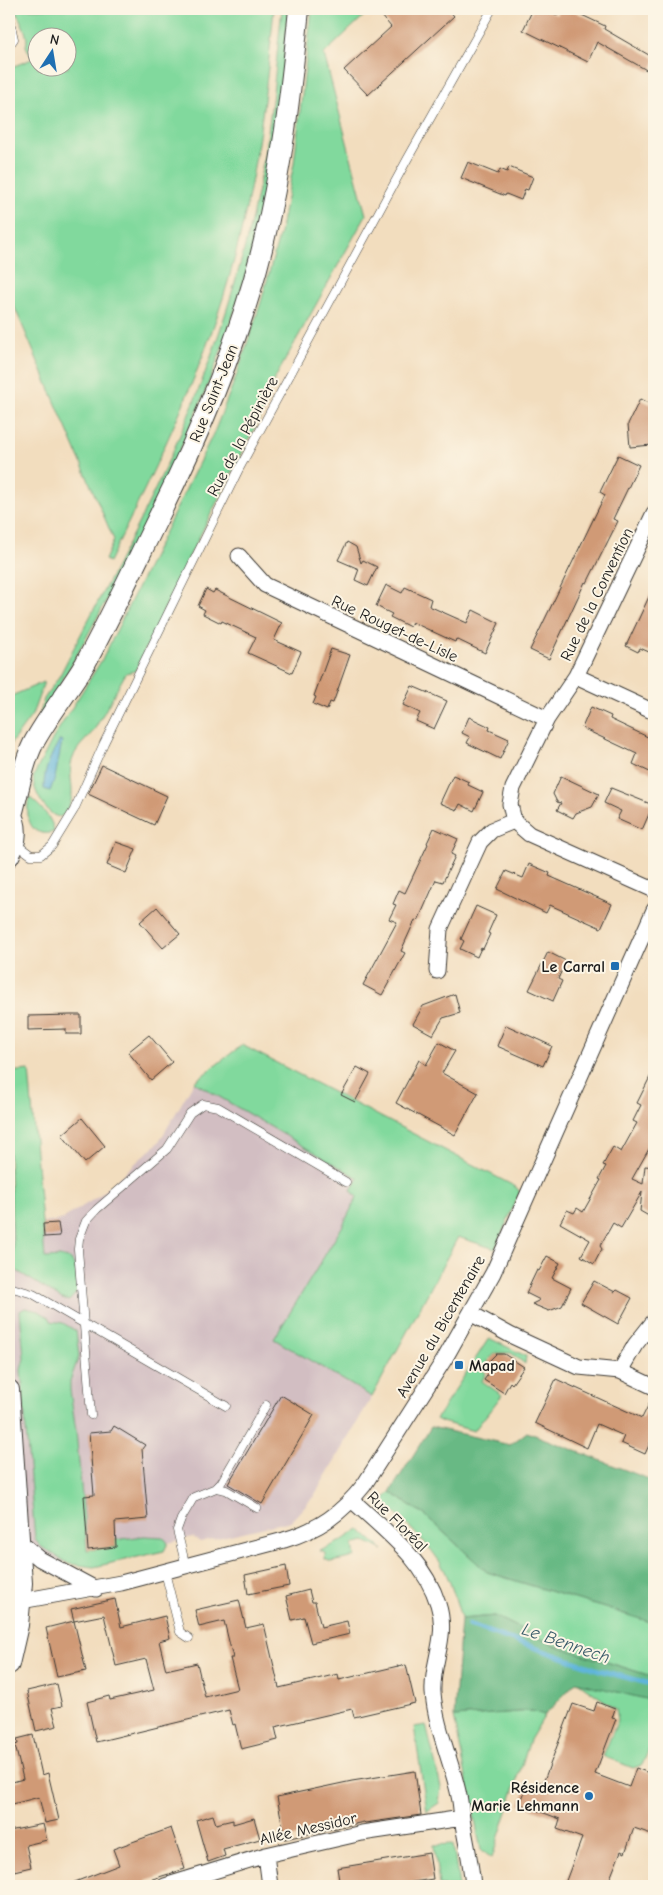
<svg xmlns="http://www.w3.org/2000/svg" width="663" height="1895" viewBox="0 0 663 1895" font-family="'Comic Neue',sans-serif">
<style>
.industrial{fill:#d2bec2}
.green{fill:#81d99d;stroke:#4e7a5c;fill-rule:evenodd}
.forest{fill:#68b984;stroke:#426a50}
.water{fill:#5fb5db;stroke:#3e687c}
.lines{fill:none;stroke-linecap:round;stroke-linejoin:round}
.stream{stroke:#5fb5db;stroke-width:5}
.building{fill:#d09a76}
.service-casing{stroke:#3c3934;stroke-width:9}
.minor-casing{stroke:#3c3934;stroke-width:17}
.tertiary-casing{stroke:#3c3934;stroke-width:22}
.service{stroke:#fff;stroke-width:8}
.minor{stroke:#fff;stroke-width:15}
.tertiary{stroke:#fff;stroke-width:20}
.poi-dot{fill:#1f6fb2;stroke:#fcf5e5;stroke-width:2}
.labels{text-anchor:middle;stroke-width:4;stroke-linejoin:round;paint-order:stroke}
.street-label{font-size:16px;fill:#1c1c1c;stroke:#fcf5e5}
.poi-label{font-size:16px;font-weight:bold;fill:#1c1c1c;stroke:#fcf5e5;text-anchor:end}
.water-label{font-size:18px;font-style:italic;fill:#375968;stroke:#fcf5e5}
</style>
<rect width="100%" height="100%" fill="#fcf5e5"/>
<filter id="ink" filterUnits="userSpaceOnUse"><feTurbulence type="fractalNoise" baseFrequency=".02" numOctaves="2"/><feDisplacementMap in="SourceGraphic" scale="10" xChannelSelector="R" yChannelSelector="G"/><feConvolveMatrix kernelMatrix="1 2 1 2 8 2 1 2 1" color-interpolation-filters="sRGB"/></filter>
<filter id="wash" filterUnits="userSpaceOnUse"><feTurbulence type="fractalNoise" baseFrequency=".0096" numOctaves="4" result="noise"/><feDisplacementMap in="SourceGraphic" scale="20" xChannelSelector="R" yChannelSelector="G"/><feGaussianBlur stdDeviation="1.12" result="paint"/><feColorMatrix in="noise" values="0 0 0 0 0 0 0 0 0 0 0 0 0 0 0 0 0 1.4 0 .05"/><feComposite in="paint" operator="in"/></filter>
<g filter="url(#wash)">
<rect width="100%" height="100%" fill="#f2ddbe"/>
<path class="industrial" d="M 194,1082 L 458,1236 L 372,1397 L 314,1496 L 291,1521 L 200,1542 L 193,1537 L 168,1543 L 164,1551 L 94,1567 L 9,1555 L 9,1220 L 42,1223 L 61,1220 L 99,1196 L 159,1142 Z"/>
<path class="green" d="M 15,9 L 274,9 C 265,105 253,201 224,295 C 195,387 152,475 109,562 L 105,560 L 114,540 L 9,294 L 9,68 L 32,59 L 26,46 C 30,35 19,19 15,9 ZM 38,38 L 68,38 L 68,68 L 38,68 Z
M 282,9 L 289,9 C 281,98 270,187 246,273 C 222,360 185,442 146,522 C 114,587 81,650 44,712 L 39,718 L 44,699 L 60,675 C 110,576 167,477 205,373 C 234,295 256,214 268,132 C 274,91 277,50 282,9 Z
M 312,9 L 371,9 L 324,54 L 366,215 L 264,398 L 268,402 L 187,561 L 135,671 L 126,673 C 115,692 105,712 94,730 C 87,740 77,746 73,758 C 65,776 80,793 65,813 C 54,829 29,788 34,775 L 53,738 L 103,658 L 215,430 L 237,374 L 261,302 L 280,233 L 294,163 Z
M 44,682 L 32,715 L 9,746 L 9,697 Z
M 29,797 C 39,805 53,818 54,832 C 29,839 25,816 29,797 Z
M 242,1045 L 516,1187 L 520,1192 L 495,1249 L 458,1237 L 372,1397 L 274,1339 L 342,1227 L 357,1197 L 351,1190 L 358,1178 L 194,1082 Z
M 29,1070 L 45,1258 C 51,1258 57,1257 62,1257 C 79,1257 76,1280 77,1292 L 69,1301 L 62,1299 L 14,1269 L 9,1151 L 9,1072 Z
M 25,1308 L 39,1311 L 50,1318 L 51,1321 L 63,1323 L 76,1331 L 79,1356 L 70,1381 L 70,1390 L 76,1431 L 87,1550 L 116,1547 L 115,1540 L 144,1536 L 163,1537 L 168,1543 L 164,1551 L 94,1567 L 69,1564 L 40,1546 L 35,1539 L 21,1370 L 24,1358 L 20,1311 Z
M 489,1338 L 526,1356 L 525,1364 L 511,1353 L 496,1353 L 488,1360 L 483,1370 L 486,1373 L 482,1381 L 502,1395 L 474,1431 L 442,1422 L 436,1419 Z
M 390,1492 L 425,1515 L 487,1572 L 654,1623 L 654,1677 L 556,1646 L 495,1616 L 461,1619 C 457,1603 452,1586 445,1571 C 431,1543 403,1523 383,1501 Z
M 359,1529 L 383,1550 L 365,1541 L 353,1544 L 355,1557 L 331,1562 L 325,1559 L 325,1553 L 320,1551 L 341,1541 Z
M 576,1681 L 654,1701 L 654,1743 L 652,1743 L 642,1765 L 633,1768 L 603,1756 L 618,1720 L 616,1709 Z
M 531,1711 L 545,1715 L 530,1740 L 492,1858 L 481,1850 L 454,1717 Z
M 426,1725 L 441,1787 L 439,1803 L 427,1811 L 414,1727 Z
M 453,1844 L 459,1886 L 439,1886 L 434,1845 Z"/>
<path class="forest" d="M 431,1427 L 510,1445 L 527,1432 L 654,1481 L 654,1623 L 487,1572 L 425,1515 L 390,1492 Z
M 495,1616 L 556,1646 L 654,1677 L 654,1701 L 576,1682 L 545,1715 L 531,1711 L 454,1717 L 461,1619 Z"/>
<path class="water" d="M 60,740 L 62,741 L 55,778 L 50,791 L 44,789 C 43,772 51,754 60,740 Z"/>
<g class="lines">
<path class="stream" d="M 469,1625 L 599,1670 L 654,1685"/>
</g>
<g id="blocks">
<path class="building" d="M 390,9 L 448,9 L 454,16 L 368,95 L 344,70 L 391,27 L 382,16 Z
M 533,9 L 544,9 L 557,15 L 560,9 L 569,9 L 605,26 L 604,29 L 654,58 L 654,65 L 650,72 L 597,42 L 588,62 L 523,30 Z
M 468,162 L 498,174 L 500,169 L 507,172 L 509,167 L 533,177 L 528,190 L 525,189 L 521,200 L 506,194 L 505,196 L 461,178 Z
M 640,399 L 654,406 L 654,421 L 651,427 L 652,445 L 630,447 L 628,424 Z
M 618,455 L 639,465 L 613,519 L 618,521 L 587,583 L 585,582 L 549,659 L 530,650 L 605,495 L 600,492 Z
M 347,542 L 356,547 L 361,563 L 363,560 L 377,567 L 368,586 L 355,580 L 359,569 L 338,560 Z
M 386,585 L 402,593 L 405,587 L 431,599 L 429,606 L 467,623 L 473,610 L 499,623 L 485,653 L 456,639 L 455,642 L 412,622 L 410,627 L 390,617 L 392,614 L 376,606 Z
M 654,586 L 654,640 L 649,652 L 640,648 L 638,652 L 626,646 Z
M 206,589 L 213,593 L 215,590 L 282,623 L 274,640 L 301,652 L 292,673 L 248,653 L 256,637 L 222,621 L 221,623 L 203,614 L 205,610 L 198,606 Z
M 331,649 L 350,655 L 333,703 L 330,702 L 327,710 L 313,704 L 316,697 L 314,696 Z
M 412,686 L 447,701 L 434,729 L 416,721 L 420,713 L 403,705 Z
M 591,707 L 611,716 L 610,719 L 654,740 L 654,774 L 633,764 L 637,754 L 582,728 Z
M 469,717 L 490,727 L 489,730 L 509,739 L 500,759 L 467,743 L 470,737 L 462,733 Z
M 102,765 L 167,796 L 154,825 L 88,794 Z
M 453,775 L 469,782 L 468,785 L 483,792 L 474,811 L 460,804 L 457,810 L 440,803 Z
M 561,776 L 599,794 L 592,807 L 576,813 L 573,818 L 557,810 L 561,803 L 557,802 L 553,794 Z
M 611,788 L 653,805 L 642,830 L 617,819 L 621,811 L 604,803 Z
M 434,828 L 458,839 L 451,854 L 455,856 L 443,882 L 436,880 L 418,921 L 415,920 L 401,951 L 405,953 L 382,995 L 363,985 L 397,922 L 389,919 L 396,905 L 393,904 L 399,890 L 405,893 L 428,844 L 427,843 Z
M 116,842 L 136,849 L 126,873 L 107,865 Z
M 529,864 L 550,873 L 549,876 L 612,904 L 601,928 L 550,905 L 546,913 L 497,889 L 506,871 L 523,878 Z
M 476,906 L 496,915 L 488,933 L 490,934 L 483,949 L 481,948 L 477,957 L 460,949 L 464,941 L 461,939 Z
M 157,907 L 180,934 L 163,948 L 140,922 Z
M 548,952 L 566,961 L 558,979 L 562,981 L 553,1001 L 529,990 Z
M 455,994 L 460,1013 L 443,1018 L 433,1035 L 413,1024 L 423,1006 Z
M 71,1015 L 81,1015 L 81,1034 L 66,1034 L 66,1029 L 28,1030 L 28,1016 Z
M 506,1025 L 552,1046 L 543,1066 L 497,1046 Z
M 149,1035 L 172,1062 L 151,1080 L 128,1052 Z
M 439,1042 L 455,1051 L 442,1073 L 478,1093 L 455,1135 L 396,1103 L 419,1060 L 426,1065 Z
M 357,1067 L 370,1074 L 355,1102 L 341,1095 Z
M 654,1069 L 654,1140 L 632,1179 L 643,1184 L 645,1166 L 654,1167 L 654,1219 L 640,1211 L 642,1192 L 621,1228 L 613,1223 L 600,1246 L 602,1249 L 594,1264 L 581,1256 L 590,1240 L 560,1223 L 567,1210 L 574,1213 L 577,1208 L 583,1212 L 601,1180 L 599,1179 L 606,1166 L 603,1165 L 613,1147 L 621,1152 L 637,1123 L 633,1121 L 641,1105 L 637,1103 Z
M 82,1118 L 105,1146 L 85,1163 L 62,1135 Z
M 58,1223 L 60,1236 L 44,1237 L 43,1224 Z
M 547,1256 L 560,1263 L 552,1278 L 571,1288 L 562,1306 L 549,1311 L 532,1304 L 540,1300 L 526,1293 L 537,1270 L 539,1271 Z
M 594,1281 L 615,1292 L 617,1290 L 632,1298 L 618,1324 L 581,1303 Z
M 496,1354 L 504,1354 L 524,1367 L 512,1384 L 510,1382 L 504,1393 L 484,1380 L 489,1373 L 485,1370 L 490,1360 Z
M 556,1379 L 642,1418 L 653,1396 L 654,1396 L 654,1434 L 645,1454 L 621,1443 L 624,1436 L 597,1424 L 587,1448 L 535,1423 Z
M 281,1395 L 314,1415 L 262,1504 L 228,1484 Z
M 114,1426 L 145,1445 L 142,1449 L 148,1519 L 115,1522 L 116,1547 L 88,1550 L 84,1496 L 94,1495 L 89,1433 L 111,1431 Z
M 286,1566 L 289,1586 L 248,1594 L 245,1575 Z
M 309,1590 L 312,1602 L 315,1602 L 321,1627 L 347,1621 L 350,1634 L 311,1643 L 304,1617 L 292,1620 L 286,1596 Z
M 115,1599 L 121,1627 L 165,1616 L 170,1638 L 159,1641 L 166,1670 L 197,1663 L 205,1697 L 238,1689 L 230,1658 L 233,1658 L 224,1621 L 199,1627 L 195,1610 L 239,1600 L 246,1628 L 264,1624 L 279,1688 L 338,1674 L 339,1680 L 398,1666 L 398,1667 L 406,1665 L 415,1703 L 354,1717 L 352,1709 L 275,1727 L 278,1740 L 241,1749 L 235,1724 L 233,1725 L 229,1710 L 96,1742 L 87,1702 L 109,1696 L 110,1700 L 154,1690 L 146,1659 L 116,1666 L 104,1615 L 74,1621 L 71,1609 Z
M 74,1621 L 86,1671 L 57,1677 L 46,1628 Z
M 57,1684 L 62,1706 L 52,1708 L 57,1726 L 36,1731 L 27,1691 Z
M 597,1702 L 615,1709 L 612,1718 L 616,1719 L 595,1774 L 629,1787 L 636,1768 L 654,1775 L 654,1835 L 634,1828 L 625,1853 L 621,1851 L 607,1886 L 564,1886 L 582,1838 L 557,1829 L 560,1819 L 520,1804 L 527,1786 L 534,1789 L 537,1781 L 543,1783 L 573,1704 L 594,1711 Z
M 33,1735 L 42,1775 L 48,1773 L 59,1820 L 45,1823 L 39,1797 L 9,1805 L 9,1783 L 23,1779 L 15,1745 L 18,1744 L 17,1739 Z
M 415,1771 L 421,1815 L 365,1823 L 364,1822 L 285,1839 L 277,1797 L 352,1781 Z
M 213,1815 L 216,1824 L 233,1820 L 233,1824 L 254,1818 L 260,1839 L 223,1849 L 225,1856 L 208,1862 L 196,1820 Z
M 43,1824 L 47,1840 L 26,1845 L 31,1867 L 14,1871 L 14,1869 L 9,1870 L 9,1831 Z
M 171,1828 L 185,1869 L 146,1881 L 148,1886 L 67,1886 L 67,1885 L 119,1865 L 113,1849 Z
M 429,1853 L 433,1879 L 387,1886 L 340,1886 L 337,1868 Z"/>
</g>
</g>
<g filter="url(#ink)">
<use href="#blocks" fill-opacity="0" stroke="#3c3934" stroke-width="1"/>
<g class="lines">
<g class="service-casing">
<path id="service" d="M 9,17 L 14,39 L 9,46
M 16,844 L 31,855 L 41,855 L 52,846 L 74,810 L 104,743 L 239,469 L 408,158 L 492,9
M 9,1287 L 33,1294 L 226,1406
M 91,1415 L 78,1249 L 79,1239 L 86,1221 L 97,1209 L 167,1149 L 190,1113 L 203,1104 L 218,1107 L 346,1182
M 216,1488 L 226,1490 L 257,1508
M 186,1567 L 177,1530 L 181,1519 L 194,1497 L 216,1488 L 221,1483 L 266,1405
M 165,1572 L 180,1632 L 189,1638"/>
</g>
<g class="minor-casing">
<path id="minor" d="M 654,513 L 576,676 L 547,719 L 513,788 L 510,804 L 514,821 L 529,834 L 654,890
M 239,556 L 265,585 L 547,719
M 576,676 L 654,712
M 437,971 L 440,929 L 480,842 L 492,830 L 514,821
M 472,1314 L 510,1335 L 579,1367 L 620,1371 L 635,1345 L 654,1321
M 620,1371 L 654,1387
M 352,1500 C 385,1531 424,1559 438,1604 C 449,1637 431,1662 433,1693 C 436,1729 452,1762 459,1796 C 461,1804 461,1812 462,1819 C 466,1842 471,1863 473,1886
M 21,1543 L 40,1559 L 96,1589
M 21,1601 L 121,1583 L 284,1540 C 320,1529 341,1514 364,1485 L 444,1360 L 493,1273 L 654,910
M 266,1855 L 270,1886
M 165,1886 L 266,1855 L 362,1833 L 462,1818"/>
</g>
<g class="tertiary-casing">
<path id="tertiary" d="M 9,810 C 19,825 17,842 9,856
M 12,815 C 19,791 22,766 33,744 C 48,716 69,691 85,664 C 110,618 132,571 155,524 C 199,436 238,345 262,249 C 282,170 291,90 299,9
M 9,1390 L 22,1583 L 18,1625 L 9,1664"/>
</g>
<use href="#service" class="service"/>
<use href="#minor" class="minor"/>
<use href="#tertiary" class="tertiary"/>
</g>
</g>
<g class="poi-dot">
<rect x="610" y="961" width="10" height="10" rx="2.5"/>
<rect x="454" y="1360" width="10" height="10" rx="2.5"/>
<circle cx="589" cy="1796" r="5"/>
</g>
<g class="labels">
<g class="street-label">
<text transform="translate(213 393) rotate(-68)" y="6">Rue Saint-Jean</text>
<text transform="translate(242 436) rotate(-62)" y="6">Rue de la Pépinière</text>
<text transform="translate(596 594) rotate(-64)" y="6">Rue de la Convention</text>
<text transform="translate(395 628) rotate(25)" y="6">Rue Rouget-de-Lisle</text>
<text transform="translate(440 1326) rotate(-60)" y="6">Avenue du Bicentenaire</text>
<text transform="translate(398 1521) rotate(45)" y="6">Rue Floréal</text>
<text transform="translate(308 1828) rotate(-13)" y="6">Allée Messidor</text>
</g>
<g class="poi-label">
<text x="605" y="972">Le Carral</text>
<text x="469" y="1371" text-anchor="start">Mapad</text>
<text x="579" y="1793">Résidence<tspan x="579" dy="18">Marie Lehmann</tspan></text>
</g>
<g class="water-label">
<text transform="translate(566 1643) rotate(19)" y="6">Le Bennech</text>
</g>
</g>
<rect width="663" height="1895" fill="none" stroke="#fcf5e5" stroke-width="30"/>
<g transform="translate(52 52) rotate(12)"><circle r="24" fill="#fcf5e5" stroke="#a29e95"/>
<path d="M0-4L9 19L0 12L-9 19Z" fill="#1f6fb2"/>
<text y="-8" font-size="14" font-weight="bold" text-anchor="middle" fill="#1c1c1c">N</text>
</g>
</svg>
